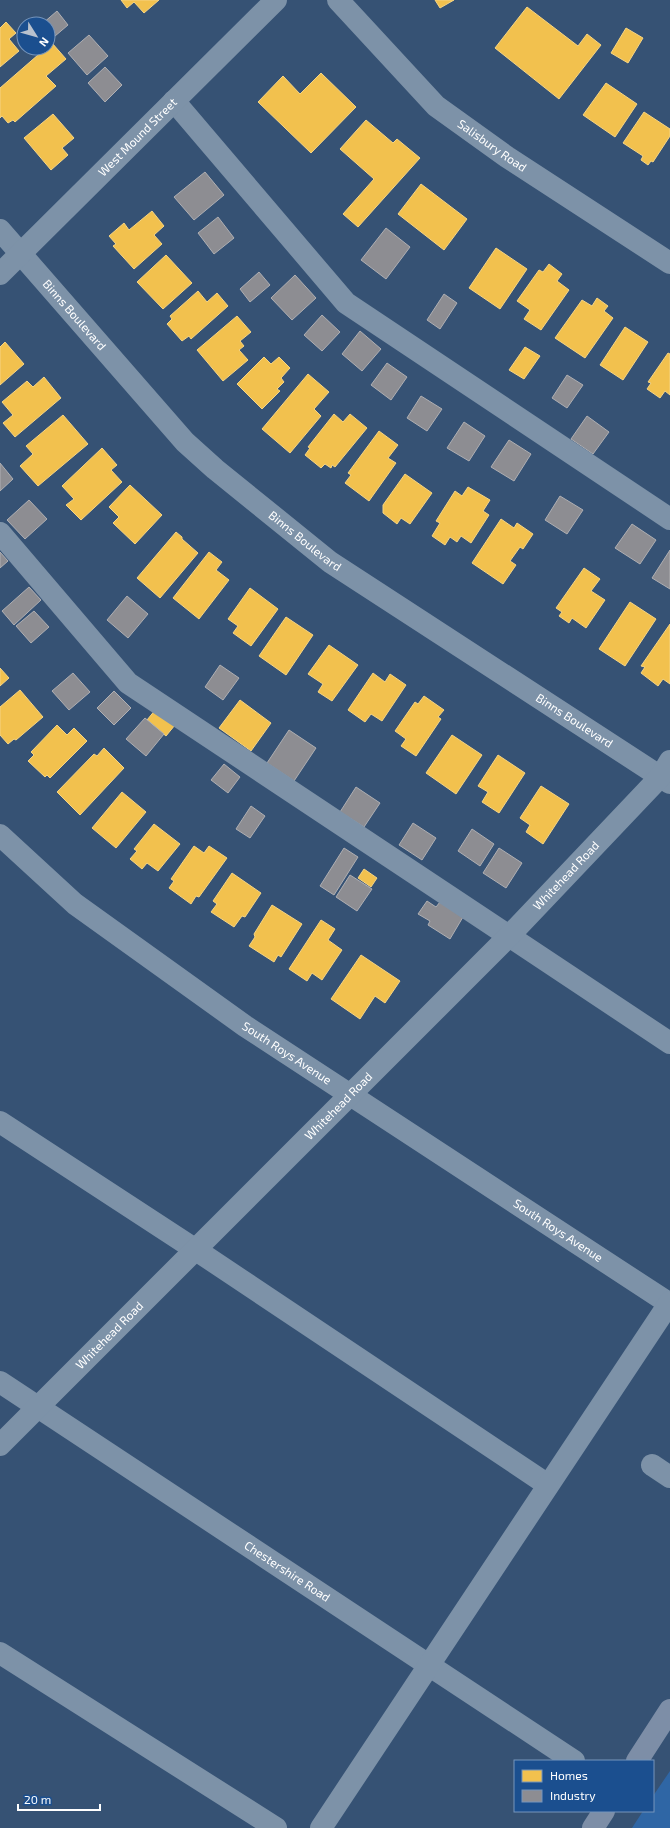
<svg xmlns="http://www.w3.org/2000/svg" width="670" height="1828" viewBox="0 0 670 1828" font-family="'Exo 2',sans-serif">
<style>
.green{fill:#2f66a5}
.homes{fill:#f2c14e;stroke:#f6d483}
.industry{fill:#8d8d92;stroke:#afafb3}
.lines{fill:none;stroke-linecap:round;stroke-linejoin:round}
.minor{stroke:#7d92a8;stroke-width:22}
.major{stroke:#7d8ea7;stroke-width:22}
.labels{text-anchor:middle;stroke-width:4;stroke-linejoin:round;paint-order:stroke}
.street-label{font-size:12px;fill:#fff;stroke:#1b4f8f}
</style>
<rect width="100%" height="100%" fill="#365274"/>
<path class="green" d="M 670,1771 L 670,1828 L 632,1828 L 643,1811 L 653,1811 L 653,1796 Z"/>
<path class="homes" d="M 121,0 L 159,0 L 144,13 L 134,2 L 127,8 Z
M 435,0 L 454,0 L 440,8 Z
M 527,7 L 578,46 L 587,34 L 601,45 L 559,99 L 495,48 Z
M 6,22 L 16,33 L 9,39 L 19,51 L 0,67 L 0,28 Z
M 626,28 L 643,38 L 628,63 L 611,53 Z
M 52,43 L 66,59 L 46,76 L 56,86 L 15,122 L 13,120 L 8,123 L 2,116 L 0,118 L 0,88 L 46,48 L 48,48 Z
M 321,73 L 356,107 L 311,153 L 258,102 L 283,76 L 300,94 Z
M 606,83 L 637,104 L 615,137 L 583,115 Z
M 644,112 L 670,129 L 670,136 L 653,162 L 651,161 L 648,165 L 641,160 L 643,156 L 623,143 Z
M 53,114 L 74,138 L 62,148 L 68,155 L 51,170 L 24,138 Z
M 366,120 L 393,143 L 397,139 L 420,158 L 358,227 L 343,214 L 374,179 L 340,149 Z
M 421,184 L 467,219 L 444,250 L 398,214 Z
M 152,211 L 164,226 L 154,235 L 162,244 L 134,269 L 113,246 L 116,244 L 109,236 L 124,223 L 129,230 Z
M 496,248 L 527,269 L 500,309 L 469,288 Z
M 166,255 L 192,283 L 163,309 L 137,282 Z
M 549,264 L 562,274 L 557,281 L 569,290 L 541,330 L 524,319 L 530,310 L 517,301 L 539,270 L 543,272 Z
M 198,291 L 207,302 L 217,293 L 228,306 L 191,339 L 189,336 L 182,341 L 167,324 L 172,319 L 170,316 Z
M 597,298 L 608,306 L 604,311 L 613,318 L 585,358 L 555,338 L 582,300 L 592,306 Z
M 237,316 L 251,332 L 240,341 L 244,346 L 239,350 L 248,360 L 223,381 L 197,350 Z
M 625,327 L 648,342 L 623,380 L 600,365 Z
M 5,342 L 24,364 L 0,385 L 0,347 Z
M 525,347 L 540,356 L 524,379 L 509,370 Z
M 668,353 L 670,354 L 670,395 L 665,391 L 660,398 L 647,389 L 651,383 L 648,382 Z
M 264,357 L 271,364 L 279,357 L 290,368 L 281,378 L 284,382 L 277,389 L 280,391 L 262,409 L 237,384 Z
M 308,374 L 329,392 L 314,409 L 321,416 L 290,453 L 262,429 Z
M 44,377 L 61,398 L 15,437 L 3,423 L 13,415 L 2,402 L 27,381 L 33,387 Z
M 334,414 L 343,422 L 350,414 L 367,428 L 335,467 L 332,465 L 331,468 L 325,464 L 321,468 L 305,455 L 310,448 L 308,447 Z
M 63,415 L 88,444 L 38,486 L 20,466 L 33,454 L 26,446 Z
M 379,431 L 398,445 L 388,458 L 396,463 L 369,501 L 345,483 L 351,475 L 348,473 Z
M 102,448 L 117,465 L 111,470 L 122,482 L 81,520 L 66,505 L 74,499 L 62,486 Z
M 405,474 L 432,493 L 410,524 L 401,518 L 397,524 L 383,513 L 383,505 Z
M 130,485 L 162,515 L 135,544 L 113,523 L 119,517 L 109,507 Z
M 468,487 L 490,500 L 483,511 L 489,515 L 471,543 L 461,536 L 457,542 L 450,537 L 445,545 L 432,536 L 440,523 L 436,521 L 455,491 L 462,496 Z
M 501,519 L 514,528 L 517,523 L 533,534 L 523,549 L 520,547 L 510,561 L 516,565 L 503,584 L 472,563 Z
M 176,532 L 182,537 L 182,539 L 198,553 L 160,598 L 137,578 Z
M 209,552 L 222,562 L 216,570 L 229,580 L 199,619 L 173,598 Z
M 584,568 L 600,579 L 591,591 L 605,600 L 586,628 L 572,618 L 569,623 L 559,616 L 562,612 L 556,608 Z
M 250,588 L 278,609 L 251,646 L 233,633 L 238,626 L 228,619 Z
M 630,602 L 656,619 L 625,666 L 599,649 Z
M 286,617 L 313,635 L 286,675 L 259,656 Z
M 670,624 L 670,684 L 663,679 L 658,686 L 641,673 L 645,667 L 641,666 Z
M 329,645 L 358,665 L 332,701 L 318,692 L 323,684 L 308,674 Z
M 0,668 L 9,678 L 0,686 Z
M 373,673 L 385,682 L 390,674 L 406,685 L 382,721 L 371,714 L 365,722 L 348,710 Z
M 20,690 L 43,717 L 16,740 L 14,739 L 8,744 L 0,735 L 0,707 Z
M 424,696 L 444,710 L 438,717 L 441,719 L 416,756 L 401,746 L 406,739 L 395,731 L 415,702 L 418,704 Z
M 240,700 L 271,723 L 251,751 L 219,728 Z
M 156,709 L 175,725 L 166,736 L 147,720 Z
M 57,725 L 67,735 L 74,728 L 87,741 L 50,778 L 47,775 L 45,777 L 28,761 L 34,755 L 31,752 Z
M 452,735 L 482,755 L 456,794 L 426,773 Z
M 104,748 L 124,768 L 80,815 L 57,792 L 94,754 L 97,756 Z
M 498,755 L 525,773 L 499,813 L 482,802 L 488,792 L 478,786 Z
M 541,786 L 569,804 L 543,844 L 526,832 L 530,825 L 520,818 Z
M 122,792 L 146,812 L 116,848 L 92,828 Z
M 154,824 L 180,844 L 158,871 L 147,863 L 142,869 L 130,859 L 137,851 L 134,849 Z
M 194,846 L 204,853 L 209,846 L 227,858 L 199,897 L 196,896 L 191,904 L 169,888 L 174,881 L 171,879 Z
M 364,869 L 377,878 L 371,887 L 358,878 Z
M 232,873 L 261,893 L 245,917 L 242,916 L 234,927 L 211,912 L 217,904 L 213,901 Z
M 272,905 L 302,924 L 281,957 L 278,955 L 274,962 L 249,946 L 255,937 L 254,934 Z
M 321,920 L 335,929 L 328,940 L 342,950 L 322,980 L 312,973 L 307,981 L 289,969 Z
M 361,955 L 400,981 L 385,1003 L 375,996 L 360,1019 L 331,999 Z"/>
<path class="industry" d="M 57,11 L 68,25 L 48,42 L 48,24 L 42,24 Z
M 89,35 L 108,56 L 87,75 L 68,53 Z
M 105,67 L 122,85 L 105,102 L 88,83 Z
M 205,172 L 224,195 L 194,220 L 174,197 Z
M 218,217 L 234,238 L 214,254 L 198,233 Z
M 386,228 L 410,247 L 386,279 L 361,260 Z
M 259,272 L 270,285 L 250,302 L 240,289 Z
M 295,275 L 316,298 L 292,320 L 271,298 Z
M 444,294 L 457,303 L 440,329 L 427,320 Z
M 322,315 L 340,332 L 322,351 L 304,335 Z
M 360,331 L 381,349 L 362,371 L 342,354 Z
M 387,363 L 407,377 L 391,400 L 371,385 Z
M 567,375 L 583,385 L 567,408 L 552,398 Z
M 421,396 L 442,409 L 427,431 L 407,418 Z
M 587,416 L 609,432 L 593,454 L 571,439 Z
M 464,422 L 485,436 L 469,461 L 447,448 Z
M 509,440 L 531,454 L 514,481 L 491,467 Z
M 0,463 L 13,479 L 0,491 Z
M 560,496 L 583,510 L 567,534 L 545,520 Z
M 29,500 L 47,519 L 25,539 L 7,520 Z
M 632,524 L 656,540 L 640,564 L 615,548 Z
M 670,550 L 670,589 L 652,578 Z
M 0,552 L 8,561 L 0,568 Z
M 29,587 L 41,600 L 14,625 L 2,611 Z
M 127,596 L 148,614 L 128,638 L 107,620 Z
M 34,611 L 49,627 L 31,643 L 16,626 Z
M 220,665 L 239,678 L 223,700 L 205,687 Z
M 73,673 L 90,692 L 69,710 L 52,691 Z
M 114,691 L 131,708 L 114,725 L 97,708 Z
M 145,718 L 164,734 L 146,756 L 126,739 Z
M 289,730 L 316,748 L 294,781 L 267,763 Z
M 224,764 L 240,777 L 228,793 L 211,780 Z
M 356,787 L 380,803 L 364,827 L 340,812 Z
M 251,806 L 265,816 L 250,838 L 236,829 Z
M 413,823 L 436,838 L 422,860 L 399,845 Z
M 472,829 L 494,844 L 480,866 L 458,851 Z
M 344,848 L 358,857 L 334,895 L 320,886 Z
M 499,848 L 522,863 L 506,888 L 483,873 Z
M 350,875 L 372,889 L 357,911 L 336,897 Z
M 427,901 L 436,907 L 440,902 L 463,917 L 450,939 L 428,925 L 430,921 L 418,914 Z"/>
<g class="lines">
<g class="minor">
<path id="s1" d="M 338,0 L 436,106 L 507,157 L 670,263"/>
<path d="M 174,101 L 346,303 L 670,519"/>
<path id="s2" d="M 0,230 L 185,442 L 215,469 L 330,562 L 670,783"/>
<path id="s3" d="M 0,274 L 276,0"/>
<path d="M 0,533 L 128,683 L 670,1043"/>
<path id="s4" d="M 0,835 L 75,904 L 245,1026 L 670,1304"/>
<path d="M 0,1122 L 196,1250 L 548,1485"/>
<path id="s5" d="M 0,1382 L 574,1761"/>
<path id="s6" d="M 0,1445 L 510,935 L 661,776 L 670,761"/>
<path d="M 652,1465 L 670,1477"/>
<path d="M 0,1653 L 276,1828"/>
<path d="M 321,1828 L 670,1302"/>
</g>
<path class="major" d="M 637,1761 L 670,1710
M 593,1828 L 604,1811"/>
</g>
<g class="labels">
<g class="street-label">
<text dy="4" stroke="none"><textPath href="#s3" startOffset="194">West Mound Street</textPath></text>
<text dy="4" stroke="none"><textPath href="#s1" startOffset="213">Salisbury Road</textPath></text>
<text dy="4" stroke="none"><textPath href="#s2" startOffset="113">Binns Boulevard</textPath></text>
<text dy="4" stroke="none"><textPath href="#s2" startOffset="437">Binns Boulevard</textPath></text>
<text dy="4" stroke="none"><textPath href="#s2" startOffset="761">Binns Boulevard</textPath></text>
<text dy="4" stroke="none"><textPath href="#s6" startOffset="803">Whitehead Road</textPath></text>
<text dy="4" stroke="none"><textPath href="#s4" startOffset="361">South Roys Avenue</textPath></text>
<text dy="4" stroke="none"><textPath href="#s6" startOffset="479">Whitehead Road</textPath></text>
<text dy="4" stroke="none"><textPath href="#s4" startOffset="685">South Roys Avenue</textPath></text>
<text dy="4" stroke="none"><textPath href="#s6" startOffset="155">Whitehead Road</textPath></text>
<text dy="4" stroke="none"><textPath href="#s5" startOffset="344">Chestershire Road</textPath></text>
</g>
</g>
<rect x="514" y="1760" width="140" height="52" fill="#1b4f8f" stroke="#7695bc"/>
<rect x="522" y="1770" width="20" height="12" fill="#f2c14e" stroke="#7695bc"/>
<text x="550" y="1780" font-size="12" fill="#ffffff">Homes</text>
<rect x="522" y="1790" width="20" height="12" fill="#8d8d92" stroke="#7695bc"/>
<text x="550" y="1800" font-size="12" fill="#ffffff">Industry</text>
<g transform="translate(36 36) rotate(127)"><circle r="19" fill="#1b4f8f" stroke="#7695bc"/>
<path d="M0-3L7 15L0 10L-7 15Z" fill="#b9c2ce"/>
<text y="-6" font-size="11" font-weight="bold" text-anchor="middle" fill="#ffffff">N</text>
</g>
<path d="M18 1804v6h82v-6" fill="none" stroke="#ffffff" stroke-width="2"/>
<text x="24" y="1804" font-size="12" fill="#ffffff" stroke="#1b4f8f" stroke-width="3" paint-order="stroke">20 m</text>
</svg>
